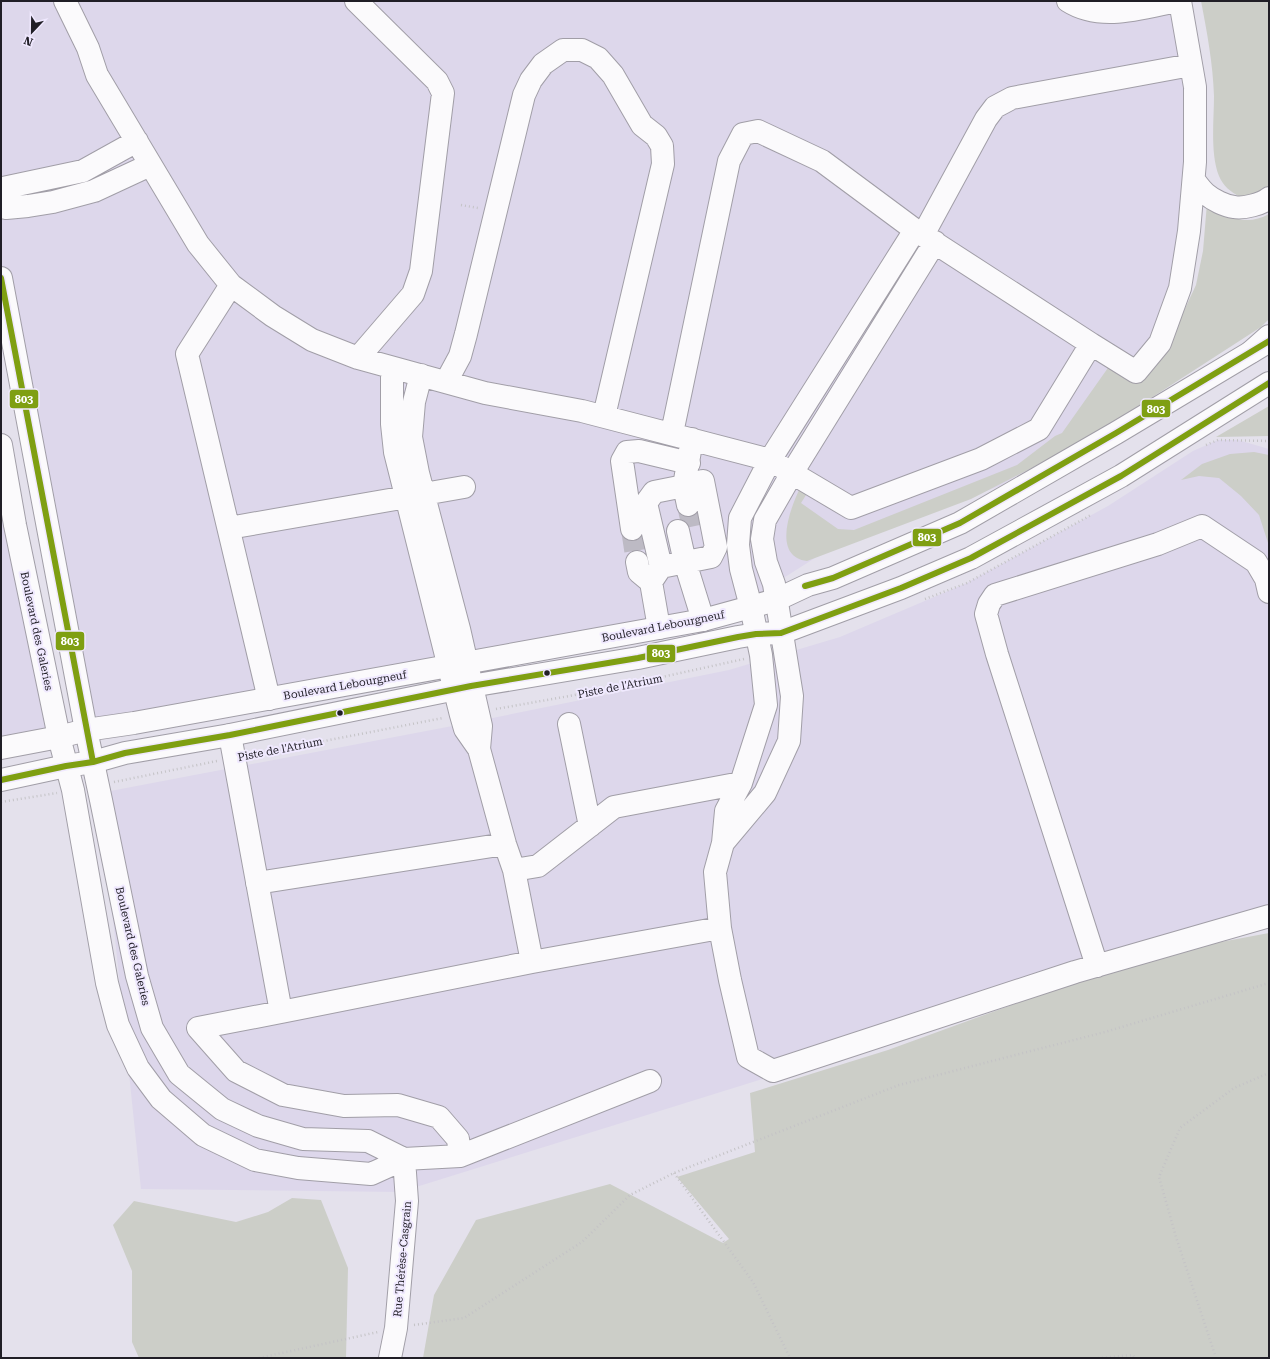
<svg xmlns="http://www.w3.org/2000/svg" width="1270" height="1359" viewBox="0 0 1270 1359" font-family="'Roboto Serif',serif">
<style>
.built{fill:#ddd7eb}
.green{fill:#cccec8}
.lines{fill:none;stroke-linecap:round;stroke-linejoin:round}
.minor-tunnel{stroke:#bdbac4;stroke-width:22;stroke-dasharray:22 11;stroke-linecap:butt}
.minor-casing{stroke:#a19ea7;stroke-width:24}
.major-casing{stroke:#a19ea7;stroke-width:24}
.highway-casing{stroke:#a19ea7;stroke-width:24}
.path{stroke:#c4c3c6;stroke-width:2.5;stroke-dasharray:1 3;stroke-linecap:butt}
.minor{stroke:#fbfafc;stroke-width:22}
.major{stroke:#fbfafc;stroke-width:22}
.highway{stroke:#fbfafc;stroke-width:22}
.bus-1-casing{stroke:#f0e9ff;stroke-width:9}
.bus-1{stroke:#7f9f12;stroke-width:6}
.bus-dot{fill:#201e26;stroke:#f0e9ff;stroke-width:1.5}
.labels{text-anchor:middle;stroke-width:4;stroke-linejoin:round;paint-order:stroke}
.street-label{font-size:11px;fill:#201e26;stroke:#f0e9ff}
.line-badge{stroke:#f0e9ff;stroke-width:1.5}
.badge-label{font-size:11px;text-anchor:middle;font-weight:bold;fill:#fff}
</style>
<rect width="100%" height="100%" fill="#e4e1ec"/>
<path class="built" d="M 1,1 L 1180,1 L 1195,162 L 1160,343 L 1052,455 L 1000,486 L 846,541 L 815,558 L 774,584 L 776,600 L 86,730 L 1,278 Z
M 1,432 L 59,737 L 1,748 Z
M 1218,440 L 1238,440 L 1269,449 L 1269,919 L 756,1081 L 400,1192 L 141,1189 L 100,793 L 463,724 L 729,670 L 840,637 L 967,583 L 1108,506 L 1193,451 Z"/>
<path class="green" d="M 1201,1 L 1269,1 L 1269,187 L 1265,192 L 1240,197 C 1231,192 1223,186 1219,176 C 1210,154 1214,119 1214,96 C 1213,64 1207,32 1201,1 Z
M 1207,203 C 1226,217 1246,227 1269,214 L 1269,319 L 1261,327 L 1083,442 L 971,499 L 807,561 C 771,556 791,507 800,488 L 808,492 L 801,503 L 838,529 L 854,530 L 1017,465 L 1055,436 L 1062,433 L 1110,365 L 1136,379 L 1174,332 L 1196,285 L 1203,251 Z
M 1269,406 L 1269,436 L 1216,437 Z
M 1254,452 L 1269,455 L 1269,546 L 1259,515 L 1241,496 L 1219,478 L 1199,476 L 1181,480 L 1202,464 L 1230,454 Z
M 1269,933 L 1269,1358 L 423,1358 L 434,1295 L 476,1220 L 610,1184 L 723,1243 L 729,1239 L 677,1177 L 755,1152 L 750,1093 L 888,1050 L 1039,995 L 1194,947 Z
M 292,1198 L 321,1200 L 348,1268 L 346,1358 L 139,1358 L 132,1342 L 132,1271 L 113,1225 L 134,1201 L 236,1222 L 268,1212 Z"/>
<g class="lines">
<path class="minor-tunnel" d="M 688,505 L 693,528
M 632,529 L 637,562"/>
<g class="minor-casing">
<path id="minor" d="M 65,1 L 88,48 L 97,75 L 198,244 L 231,285 L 273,316 L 312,340 L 358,358 L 485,393 L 582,411 L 770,460 L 851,508 L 981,459 L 1039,429 L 1091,344 L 1136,372 L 1160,343 L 1180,288 L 1189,231 L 1195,162 L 1195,87 L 1180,1
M 356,1 L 437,81 L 443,93 L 421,271 L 413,294 L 358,358
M 1068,1 C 1101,22 1142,8 1177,1
M 1194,180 C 1197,184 1201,190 1206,194 C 1213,200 1225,206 1234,207 C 1243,209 1262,204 1269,198
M 1,190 L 3,188 L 83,171 L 137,141
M 1,207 L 6,208 L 28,206 L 53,202 L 94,191 L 150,165
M 915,230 L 770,460 L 740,518 L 738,545 L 741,569 L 751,607 L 761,655 L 766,705 L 741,783 L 726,811 L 723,843 L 715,872 L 720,928 L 730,980 L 748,1057 L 773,1071 L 1075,972 L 1269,916
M 923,235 L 986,119 L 995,107 L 1012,98 L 1191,65
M 1,278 L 86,730 L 101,800 L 137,976 L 152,1028 L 179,1074 L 222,1109 L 258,1126 L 303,1139 L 368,1141 L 404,1159
M 231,285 L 187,354 L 269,699
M 393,368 L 392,378 L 392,424 L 395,452 L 461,715 L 465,729 L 479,749
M 421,375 L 414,402 L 411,437 L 418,473 L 459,629 L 481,726 L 479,749 L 505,844 L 514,870 L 532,962
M 446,382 L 460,356 L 466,334 L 524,95 L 531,80 L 543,64 L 563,50 L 582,50 L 598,58 L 613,75 L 642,125 L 656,136 L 662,146 L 663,164 L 604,416
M 672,433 L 729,161 L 743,134 L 758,131 L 822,161 L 915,230 L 1091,344
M 1,445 L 15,525 L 59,737 L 73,790 L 107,983 L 118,1025 L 138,1068 L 161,1099 L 203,1135 L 255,1160 L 298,1168 L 371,1174 L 404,1159 L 460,1156 L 650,1081
M 229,528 L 464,487
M 632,529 L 622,461 L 627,452 L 639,451 L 689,463
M 678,531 L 685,562 L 703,620
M 637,562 L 639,572 L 651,582
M 661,567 L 711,557 L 716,547 L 703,481 L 684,486 L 688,505
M 659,628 L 651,582 L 661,567 L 646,503 L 654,492 L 684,486 L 692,439
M 569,724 L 590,826
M 230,735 L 281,1012 L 532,962 L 720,928
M 723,843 L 765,793 L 789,741 L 792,696 L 774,584 L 766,562 L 762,539 L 765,520 L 792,473 L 935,242
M 514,870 L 538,866 L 614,807 L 741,783
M 257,883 L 505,844
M 1097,966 L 997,654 L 986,614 L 989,604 L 995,595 L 1158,544 L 1202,526 L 1256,562 L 1266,579 L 1269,592
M 281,1012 L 198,1028 L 236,1071 L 283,1095 L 344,1106 L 398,1105 L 439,1117 L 458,1139 L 460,1156
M 390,1358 L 396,1328 L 407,1201 L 404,1159"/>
</g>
<g class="major-casing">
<path id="major" d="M 1,748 L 59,737 L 86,730 L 134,723 L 703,620 L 776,600 L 808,585 L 833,578 L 960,523 L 1116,433 L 1268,342
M 1,780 L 66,766 L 93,762 L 125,753 L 230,735 L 471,686 L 638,658 L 738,637 L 756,634 L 781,633 L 901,588 L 971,558 L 1121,476 L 1269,383"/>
</g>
<g class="highway-casing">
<path id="highway" d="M 1251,352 L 1269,336"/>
</g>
<path class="path" d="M 461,205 L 478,208
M 1206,445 L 1218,440 L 1269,441
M 925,599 L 967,583 L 1091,515
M 496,709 L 603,690 L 744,659
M 252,755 L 443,718
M 114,782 L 217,761
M 1,802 L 57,793
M 674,1173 L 753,1282 L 790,1358
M 414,1325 L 464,1318 L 582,1242 L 630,1195 L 674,1173 L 899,1085 L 1105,1032 L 1269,983
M 259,1358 L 378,1332
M 1098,1358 L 1133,1355 L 1135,1358
M 1216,1358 L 1176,1237 L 1159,1177 L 1180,1128 L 1234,1088 L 1269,1073"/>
<use href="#minor" class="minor"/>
<use href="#major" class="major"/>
<use href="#highway" class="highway"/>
<g class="bus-1-casing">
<path id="bus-1" d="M 1,278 L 93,762
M 805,586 L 833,578 L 960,523 L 1116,433 L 1269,341
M 1,780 L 66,766 L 93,762 L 125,753 L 230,735 L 471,686 L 638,658 L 738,637 L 756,634 L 781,633 L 901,588 L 971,558 L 1121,476 L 1269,383"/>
</g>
<use href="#bus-1" class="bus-1"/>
</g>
<g class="bus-dot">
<circle cx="547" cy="673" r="3.5"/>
<circle cx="340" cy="713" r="3.5"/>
</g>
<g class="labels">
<g class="street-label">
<text transform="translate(663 626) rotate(-11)" y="4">Boulevard Lebourgneuf</text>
<text transform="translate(37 631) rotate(78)" y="4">Boulevard des Galeries</text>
<text transform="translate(345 685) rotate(-10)" y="4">Boulevard Lebourgneuf</text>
<text transform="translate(620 686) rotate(-11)" y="4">Piste de l'Atrium</text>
<text transform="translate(280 749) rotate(-11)" y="4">Piste de l'Atrium</text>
<text transform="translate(133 946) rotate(77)" y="4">Boulevard des Galeries</text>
<text transform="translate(402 1259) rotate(-85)" y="4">Rue Thérèse-Casgrain</text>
</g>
</g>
<g class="line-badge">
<rect x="9" y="389" width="30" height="20" rx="4" fill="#7f9f12"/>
<rect x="1141" y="399" width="30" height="19" rx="4" fill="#7f9f12"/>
<rect x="912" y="528" width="30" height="19" rx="4" fill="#7f9f12"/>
<rect x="55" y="631" width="30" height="20" rx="4" fill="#7f9f12"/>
<rect x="646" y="644" width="30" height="19" rx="4" fill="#7f9f12"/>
</g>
<g class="badge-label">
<text x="24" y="403">803</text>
<text x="1156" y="413">803</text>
<text x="927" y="541">803</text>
<text x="70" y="645">803</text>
<text x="661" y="657">803</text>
</g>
<rect width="1270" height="1359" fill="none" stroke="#201e26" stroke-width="4"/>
<g transform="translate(32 32) rotate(202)" stroke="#f0e9ff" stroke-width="3" paint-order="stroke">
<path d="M0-3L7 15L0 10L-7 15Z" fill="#201e26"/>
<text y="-6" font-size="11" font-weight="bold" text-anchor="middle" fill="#201e26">N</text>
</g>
</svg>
